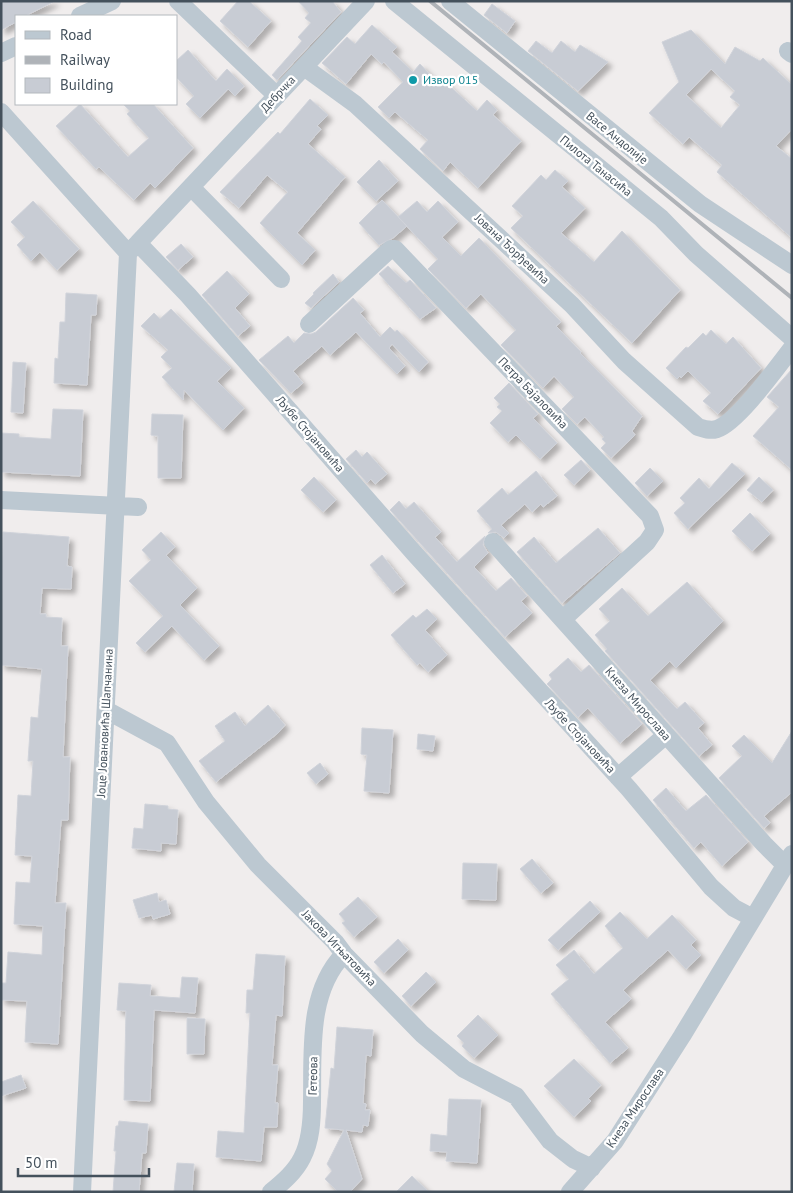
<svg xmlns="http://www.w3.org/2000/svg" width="793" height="1193" viewBox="0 0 793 1193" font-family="'PT Sans',sans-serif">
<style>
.building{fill:#c8ccd4;stroke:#d0d3da;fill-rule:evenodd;filter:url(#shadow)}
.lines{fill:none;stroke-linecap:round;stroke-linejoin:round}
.minor{stroke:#bcc8d1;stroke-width:18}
.rail{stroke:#afb3b8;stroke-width:4}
.culture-dot{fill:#0f9aa8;stroke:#fff;stroke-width:2}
.labels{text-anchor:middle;stroke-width:4.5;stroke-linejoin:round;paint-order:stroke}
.culture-label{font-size:12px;fill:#0d838f;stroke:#fff;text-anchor:start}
.street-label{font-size:12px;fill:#44515c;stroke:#fff}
</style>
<defs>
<filter id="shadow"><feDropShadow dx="4.5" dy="4.5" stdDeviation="2.5" flood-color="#0004"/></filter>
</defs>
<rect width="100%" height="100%" fill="#f0eded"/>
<path class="building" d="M 1,1 L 55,1 L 25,16 L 16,16 L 16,22 L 1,30 Z
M 238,1 L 249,1 L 271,21 L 248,47 L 220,21 Z
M 298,1 L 332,1 L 341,12 L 277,80 L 272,75 L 302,41 L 298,37 L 311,23 L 305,18 L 309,13 Z
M 492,4 L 515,21 L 507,33 L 484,15 Z
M 372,25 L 397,47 L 392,52 L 413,72 L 420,64 L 437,82 L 441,78 L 477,111 L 487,100 L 497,110 L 493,115 L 521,141 L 478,188 L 450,162 L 443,171 L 420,149 L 428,140 L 395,112 L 389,118 L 378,107 L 403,82 L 384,62 L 382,64 L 371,54 L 346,84 L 322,63 L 347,37 L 355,44 Z
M 691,30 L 725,64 L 735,47 L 760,61 L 763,58 L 792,85 L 792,129 L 776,146 L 792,159 L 792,238 L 717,172 L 722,165 L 689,137 L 683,144 L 649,113 L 679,82 L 662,42 ZM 711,69 L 735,91 L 730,97 L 740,105 L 721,128 L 686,95 Z
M 536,41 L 552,53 L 561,41 L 575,52 L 580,45 L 608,62 L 578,91 L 528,51 Z
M 188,50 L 216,81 L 227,69 L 244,86 L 235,96 L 228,89 L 200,118 L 186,104 L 194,96 L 176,77 L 176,61 Z
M 310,99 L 328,115 L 317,126 L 321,129 L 308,144 L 345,177 L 297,233 L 315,250 L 302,265 L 260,223 L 288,192 L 267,175 L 239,208 L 220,192 L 278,132 L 280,134 Z
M 80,104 L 128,157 L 149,138 L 127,114 L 130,111 L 123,104 L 153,104 L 193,148 L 155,188 L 150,183 L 134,200 L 99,167 L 96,169 L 56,126 Z
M 379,160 L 398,181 L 376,201 L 357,182 Z
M 555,170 L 568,181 L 562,187 L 585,208 L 561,233 L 594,262 L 622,231 L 680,290 L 632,343 L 511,228 L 523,216 L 512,206 L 541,175 L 546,180 Z
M 382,200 L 407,226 L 393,238 L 379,245 L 359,223 Z
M 33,201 L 79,249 L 57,270 L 40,252 L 31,261 L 17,245 L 25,237 L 11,222 Z
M 417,201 L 427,212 L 438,201 L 458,222 L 442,237 L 461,256 L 479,238 L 561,322 L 556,326 L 581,352 L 580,353 L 642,416 L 632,431 L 635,435 L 611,458 L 601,448 L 606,443 L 602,439 L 604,437 L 585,417 L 577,424 L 562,409 L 574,397 L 554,376 L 543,388 L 501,345 L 516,330 L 481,294 L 466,308 L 428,269 L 438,259 L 398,217 Z
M 181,244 L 193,257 L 178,270 L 166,257 Z
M 388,266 L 406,283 L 410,280 L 436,308 L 420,319 L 379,274 Z
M 227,271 L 249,294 L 235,308 L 250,326 L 238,336 L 202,295 Z
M 333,274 L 339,282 L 311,308 L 305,303 L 314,294 L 313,293 Z
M 66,293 L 97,295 L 96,315 L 91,315 L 87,385 L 54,383 L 55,358 L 58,359 L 60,322 L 65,322 Z
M 353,298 L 364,310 L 360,313 L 380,337 L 390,327 L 395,332 L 397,330 L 428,362 L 419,372 L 392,344 L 389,348 L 405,366 L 397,374 L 356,332 L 330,355 L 322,346 L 293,371 L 303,383 L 291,393 L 259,360 L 288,336 L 294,343 L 304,333 L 311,334 L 316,332 Z
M 171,309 L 231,368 L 217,381 L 244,408 L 223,430 L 184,390 L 183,400 L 162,377 L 172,368 L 161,357 L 168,350 L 141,326 L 154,313 L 160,319 Z
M 711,330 L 726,344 L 733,337 L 761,368 L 718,414 L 703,401 L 711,393 L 688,371 L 681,378 L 680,376 L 677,379 L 666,368 L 686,347 L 688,348 L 703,333 L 706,336 Z
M 13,362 L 26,363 L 23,413 L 11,412 Z
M 792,369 L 792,470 L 753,436 L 779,407 L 767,397 Z
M 509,383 L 538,414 L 533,418 L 557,443 L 540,459 L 516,435 L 508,442 L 490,423 L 502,411 L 497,407 L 500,404 L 494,398 Z
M 53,409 L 83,410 L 80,476 L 1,472 L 1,433 L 19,434 L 19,437 L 51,439 Z
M 152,414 L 183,415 L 181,478 L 158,478 L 158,436 L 151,435 Z
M 356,450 L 362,457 L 367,452 L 387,474 L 375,484 L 371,479 L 367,483 L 346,459 Z
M 581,460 L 590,470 L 574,485 L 564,475 Z
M 732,463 L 745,474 L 688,529 L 674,513 L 685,503 L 680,498 L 699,478 L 709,489 Z
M 650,468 L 663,481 L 647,496 L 635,483 Z
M 536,471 L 557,496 L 543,507 L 541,504 L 532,512 L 525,504 L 501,525 L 509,533 L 504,538 L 496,532 L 488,533 L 492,529 L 477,511 L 502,488 L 508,495 Z
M 314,477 L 336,500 L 323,512 L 301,490 Z
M 759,477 L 773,490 L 762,502 L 747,490 Z
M 399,501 L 406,509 L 414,502 L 441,532 L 435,537 L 457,562 L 485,536 L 483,545 L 488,553 L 474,567 L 496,591 L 511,578 L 527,596 L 521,601 L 532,613 L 505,637 L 390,510 Z
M 750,513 L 770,534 L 752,551 L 732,531 Z
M 598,528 L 620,553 L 562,603 L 517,552 L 534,537 L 556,563 Z
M 3,532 L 69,537 L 67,566 L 72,567 L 71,589 L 42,588 L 40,614 L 46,614 L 46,617 L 62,618 L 61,646 L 68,646 L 63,757 L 70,757 L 68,820 L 61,820 L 55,903 L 66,903 L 58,1044 L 25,1042 L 27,1001 L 1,1000 L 1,983 L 6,983 L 8,952 L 42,955 L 43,926 L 14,924 L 16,882 L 30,883 L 32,856 L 15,855 L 18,795 L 31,796 L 33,761 L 28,761 L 31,717 L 38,718 L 42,669 L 1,665 Z
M 161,532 L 175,547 L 166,555 L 197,588 L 180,605 L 219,646 L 204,660 L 172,626 L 145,652 L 136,643 L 163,616 L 129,581 L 151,560 L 142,550 Z
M 382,555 L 405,584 L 393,593 L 370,565 Z
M 687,582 L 723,621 L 676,668 L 670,661 L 650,680 L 677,709 L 685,702 L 704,723 L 698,728 L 712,745 L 699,756 L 605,651 L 607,649 L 595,635 L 610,621 L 599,609 L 622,588 L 648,616 Z
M 427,609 L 437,619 L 425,630 L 447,655 L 428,672 L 420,663 L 417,665 L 391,635 L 413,615 L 416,618 Z
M 568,658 L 581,672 L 589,665 L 642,724 L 620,743 L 588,708 L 578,717 L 547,684 L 552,679 L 549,675 Z
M 268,705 L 285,725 L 278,733 L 216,782 L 199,761 L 225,741 L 215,726 L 235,712 L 245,726 Z
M 362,728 L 393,730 L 389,793 L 364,791 L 367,755 L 361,754 Z
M 792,731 L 792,792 L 764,816 L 770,823 L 764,828 L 719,778 L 742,756 L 732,746 L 744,735 L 772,763 Z
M 418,734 L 435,736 L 433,751 L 417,749 Z
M 320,763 L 328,774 L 316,784 L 307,773 Z
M 666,788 L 686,811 L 706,795 L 748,842 L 722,866 L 701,842 L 694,848 L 653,800 Z
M 145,804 L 168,806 L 168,809 L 178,810 L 176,844 L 161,843 L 161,851 L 132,848 L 134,828 L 143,829 Z
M 532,859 L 553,883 L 541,893 L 520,869 Z
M 463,863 L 497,864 L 496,900 L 462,899 Z
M 157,893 L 159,902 L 166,900 L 170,914 L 153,919 L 152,915 L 139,918 L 133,900 Z
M 358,897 L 377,917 L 354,937 L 342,923 L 345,921 L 339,914 Z
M 590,901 L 600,912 L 558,950 L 548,940 Z
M 620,912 L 647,939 L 672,915 L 696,940 L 691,945 L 701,955 L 686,969 L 668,950 L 623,990 L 631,999 L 605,1022 L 628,1048 L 610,1063 L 551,994 L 569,979 L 556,965 L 574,950 L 594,974 L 623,948 L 605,926 Z
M 398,939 L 408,950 L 384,973 L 374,962 Z
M 256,954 L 285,956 L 282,1016 L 276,1015 L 272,1065 L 278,1065 L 275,1103 L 278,1103 L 277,1127 L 264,1127 L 261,1161 L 216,1157 L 218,1131 L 244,1133 L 250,1013 L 246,1013 L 247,990 L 253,990 Z
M 426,972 L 436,982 L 411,1006 L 402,996 Z
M 182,977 L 198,978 L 195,1013 L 154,1010 L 150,1101 L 124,1100 L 126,1011 L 117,1010 L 119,983 L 151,985 L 150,996 L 180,998 Z
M 478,1015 L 498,1035 L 474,1058 L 462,1046 L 464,1043 L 457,1036 Z
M 187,1018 L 205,1019 L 204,1054 L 187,1054 Z
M 337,1027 L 373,1030 L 371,1056 L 366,1055 L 363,1103 L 366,1104 L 365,1110 L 370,1110 L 368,1126 L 363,1125 L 362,1132 L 346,1130 L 362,1179 L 350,1192 L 338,1192 L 325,1179 L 332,1171 L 327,1164 L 344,1130 L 325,1128 L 331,1068 L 334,1069 Z
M 574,1059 L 601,1085 L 588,1099 L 591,1101 L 574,1117 L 544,1086 Z
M 21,1075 L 26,1088 L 1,1096 L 1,1082 Z
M 449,1099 L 481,1100 L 477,1163 L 446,1161 L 447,1152 L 430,1151 L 431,1134 L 447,1136 Z
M 119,1121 L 148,1124 L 146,1153 L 142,1153 L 139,1192 L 113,1192 L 116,1151 L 114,1151 L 116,1126 L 118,1126 Z
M 177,1163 L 194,1164 L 192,1192 L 174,1192 Z
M 412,1176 L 429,1192 L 396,1192 Z"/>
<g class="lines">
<path class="minor" d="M 178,1 L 277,96
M 394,1 L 661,218 L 696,254 L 792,338
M 450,1 L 700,204 L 792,265
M 80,16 L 112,1
M 788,51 L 792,54
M 1,53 L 16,46
M 304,67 L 355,104 L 572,305 L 624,361 L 698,427 C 704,429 710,431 717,429 C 738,422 777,367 792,348
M 1,112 L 128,253 L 138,243 L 188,295 L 414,553 L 629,789 L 711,887 L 734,908 L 753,918
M 191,187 L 281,279
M 138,243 L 366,1
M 309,324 L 386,253 L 391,249 L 395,249 L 650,516 L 655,530 L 647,542 L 563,619
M 1,500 L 138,507
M 493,542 L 764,844 L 785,865
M 106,710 L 167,743 L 206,802 L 258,865 L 335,942 L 344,954 L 422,1034 L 464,1069 L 516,1096 L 550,1141 L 573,1159 L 592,1168
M 618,777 L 666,735
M 82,1192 L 128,253
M 271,1192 C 283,1182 295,1172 302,1158 C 311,1141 312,1120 312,1101 C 313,1052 307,992 344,954
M 570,1192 L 615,1141 L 682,1036 L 792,854"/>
<path class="rail" d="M 430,1 L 792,298"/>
</g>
<circle class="culture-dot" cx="413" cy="80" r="5"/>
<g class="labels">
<g class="culture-label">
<text x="423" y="84">Извор 015</text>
</g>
<g class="street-label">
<text transform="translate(278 94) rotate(-47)" y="4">Дебрчка</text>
<text transform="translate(617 138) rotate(39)" y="4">Васе Андолије</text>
<text transform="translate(596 166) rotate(39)" y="4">Пилота Танасића</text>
<text transform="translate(512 249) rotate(43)" y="4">Јована Ђорђевића</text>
<text transform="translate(533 393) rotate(46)" y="4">Петра Бајаловића</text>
<text transform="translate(310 434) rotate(49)" y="4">Љубе Стојановића</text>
<text transform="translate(638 704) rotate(49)" y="4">Кнеза Мирослава</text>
<text transform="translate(105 723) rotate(-87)" y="4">Јоце Јовановића Шапчанина</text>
<text transform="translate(580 736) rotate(47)" y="4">Љубе Стојановића</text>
<text transform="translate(339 948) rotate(46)" y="4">Јакова Игњатовића</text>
<text transform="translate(313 1076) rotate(-89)" y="4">Гетеова</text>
<text transform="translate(635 1108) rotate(-56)" y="4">Кнеза Мирослава</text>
</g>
</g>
<rect width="793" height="1193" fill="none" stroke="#44515c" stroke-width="5"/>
<rect x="15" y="15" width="162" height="90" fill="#ffffff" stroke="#b4b9be"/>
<rect x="25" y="31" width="25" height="8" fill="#bcc8d1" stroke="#b4b9be"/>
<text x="60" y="40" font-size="15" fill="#44515c">Road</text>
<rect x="25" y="56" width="25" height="8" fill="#afb3b8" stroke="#b4b9be"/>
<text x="60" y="65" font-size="15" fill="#44515c">Railway</text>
<rect x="25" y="78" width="25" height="15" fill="#c8ccd4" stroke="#b4b9be"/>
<text x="60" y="90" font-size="15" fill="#44515c">Building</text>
<path d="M18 1168v8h131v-8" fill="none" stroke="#44515c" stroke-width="2.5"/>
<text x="25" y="1168" font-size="15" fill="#44515c" stroke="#ffffff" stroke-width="4" paint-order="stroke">50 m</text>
</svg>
